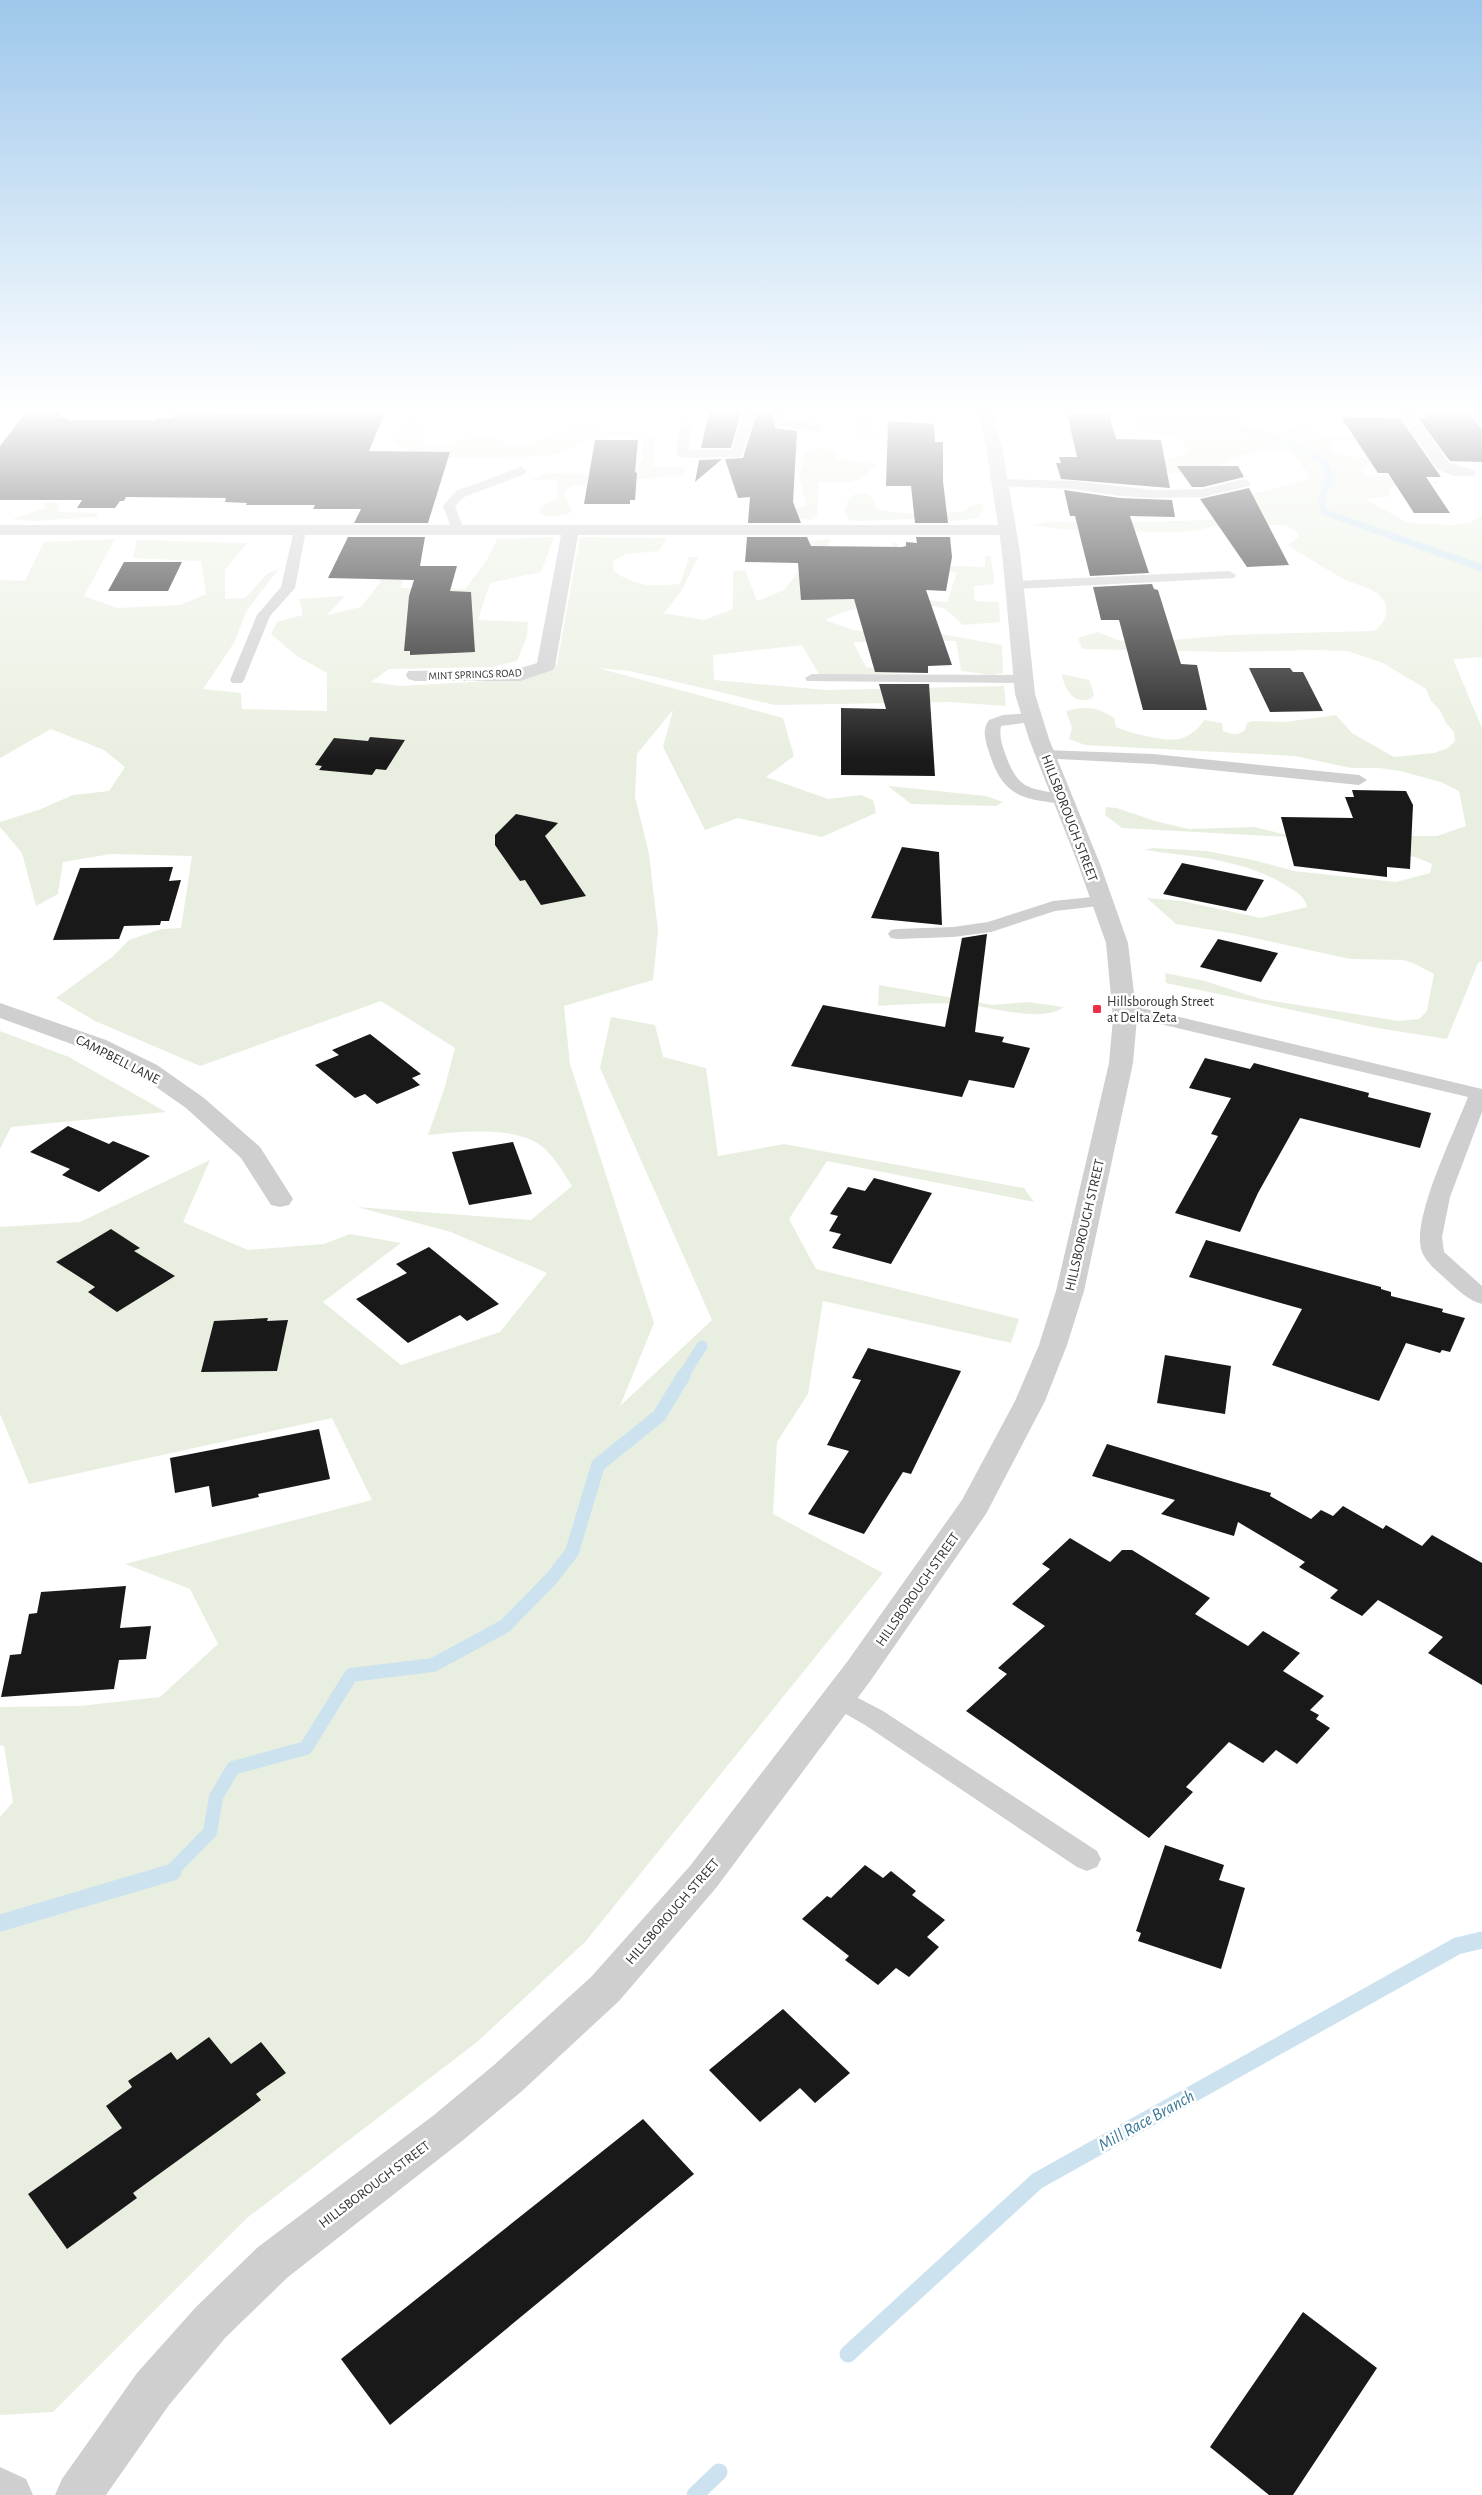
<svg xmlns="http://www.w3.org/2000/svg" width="1482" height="2495" viewBox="0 0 1482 2495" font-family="'Alegreya Sans',sans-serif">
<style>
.green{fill:#e9efe0}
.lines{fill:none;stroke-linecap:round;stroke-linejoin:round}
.stream-far3{stroke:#cce3ef;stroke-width:7}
.stream-far2{stroke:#cce3ef;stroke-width:11}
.stream-far1{stroke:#cce3ef;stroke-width:14}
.stream{stroke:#cce3ef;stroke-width:17}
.building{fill:#191919}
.service{fill:#cfcfcf;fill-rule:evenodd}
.minor{fill:#cfcfcf;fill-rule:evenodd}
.tertiary{fill:#cfcfcf;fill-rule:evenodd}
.poi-dot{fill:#ed3048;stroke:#fff;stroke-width:2}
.labels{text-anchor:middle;stroke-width:5;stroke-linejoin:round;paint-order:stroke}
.far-street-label{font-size:11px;fill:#323232;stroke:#fff}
.street-label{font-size:14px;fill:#323232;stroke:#fff}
.poi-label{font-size:14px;fill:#323232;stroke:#fff;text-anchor:start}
.near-water-label{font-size:18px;font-style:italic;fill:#3b7999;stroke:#fff}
</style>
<rect width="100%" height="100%" fill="#fff"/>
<path class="green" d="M 861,412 L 900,415 L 938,415 L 938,418 C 914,420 890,413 867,422 L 868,430 L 877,434 L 891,434 L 880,437 L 854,437 L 856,418 Z
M 1118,412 L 1225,412 C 1240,425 1264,435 1285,430 C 1294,428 1302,424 1312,423 L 1315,427 L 1308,432 L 1403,440 L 1335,441 L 1331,445 L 1335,452 L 1346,456 L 1418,464 L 1368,463 L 1361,470 L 1363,475 L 1390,476 L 1389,478 L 1399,481 L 1439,481 L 1437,484 L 1394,486 L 1389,491 L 1391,496 L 1366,499 L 1406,522 L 1423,524 L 1455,525 L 1469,523 L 1482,516 L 1482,657 L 1453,659 L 1482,728 L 1482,961 L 1478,963 L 1447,1039 L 1377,1028 L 1166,983 L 1165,973 L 1205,981 L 1261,999 L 1399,1021 L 1419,1019 L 1427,1011 L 1434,974 L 1413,963 L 1403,960 L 1350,959 L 1236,934 L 1176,924 L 1147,898 L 1182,901 L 1261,918 L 1307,907 C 1305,897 1298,893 1290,888 C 1247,859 1194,857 1144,850 L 1153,848 L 1207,851 L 1253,860 L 1294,871 L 1396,882 L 1430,873 L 1432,864 L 1415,857 L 1287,837 L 1122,828 L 1105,815 L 1106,807 L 1117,808 L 1155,821 L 1189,829 L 1254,827 L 1283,834 L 1326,836 L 1437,836 L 1466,826 L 1459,791 L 1441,782 L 1400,771 L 1379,768 L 1351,768 L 1295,756 L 1085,745 L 1069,739 L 1072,728 L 1066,711 C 1085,706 1098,707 1114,718 L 1116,727 C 1129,733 1166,742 1179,739 C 1190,736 1199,729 1204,720 L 1222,723 L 1223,731 C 1231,734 1238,736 1245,730 L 1247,723 L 1253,721 L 1285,722 L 1336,715 L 1352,733 L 1394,757 L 1434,753 L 1448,748 L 1455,741 L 1454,732 L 1446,723 L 1440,710 L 1431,701 L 1426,689 L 1383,663 L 1348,651 L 1314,650 L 1228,652 L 1082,649 L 1078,638 L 1097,632 L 1121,641 L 1138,643 L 1229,635 L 1374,631 C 1385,625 1391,608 1382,598 C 1373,586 1353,585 1340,577 C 1323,567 1305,556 1287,545 L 1299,537 L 1297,532 L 1285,525 L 1221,525 L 1192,531 L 1176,532 L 1069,530 L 1031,525 L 1050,522 L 1112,523 L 1211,520 L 1221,515 L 1248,495 L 1307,480 L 1310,476 L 1293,454 C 1272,447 1224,454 1212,473 L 1160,472 L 1151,462 L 1183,456 L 1188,450 L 1182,437 L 1144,433 L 1136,422 Z
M 411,420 L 425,429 L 415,439 L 435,446 L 479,436 L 493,438 L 509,445 L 524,444 L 543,440 L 553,433 L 573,429 L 647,433 L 654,437 L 654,467 L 683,467 L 687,472 L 683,475 L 571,486 L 564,494 L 572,512 C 561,516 549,519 539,513 L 540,507 L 557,498 L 557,482 L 553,480 L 530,480 L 547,473 L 603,474 L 637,467 L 643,457 L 642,439 L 630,436 L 595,438 L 553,455 L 522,457 L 446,458 L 410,452 L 394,443 L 393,437 C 398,429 402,424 411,420 Z
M 822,447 L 838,451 L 836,459 L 877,464 L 861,478 L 850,482 L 819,482 L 817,515 L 811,520 L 767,515 L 806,505 L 799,476 L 806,452 Z
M 856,494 C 869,493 874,495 876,508 C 903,517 933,513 961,512 L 967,510 L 969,506 L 979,504 L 984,506 L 979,518 L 953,521 L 912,519 L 857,521 L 849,520 L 845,511 L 848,499 Z
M 52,502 L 58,503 L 59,512 L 98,513 L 96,517 L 33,521 L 12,519 L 45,508 L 44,503 Z
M 554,537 L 541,572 L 490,583 L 478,620 L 528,622 L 527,636 L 517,661 L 491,667 L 389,669 L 371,682 L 401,686 L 524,679 L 541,674 L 557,664 L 580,537 L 666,538 L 659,551 L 626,554 L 613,561 L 614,571 C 637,588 652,586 680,584 L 689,557 L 698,557 L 682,590 L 664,613 L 704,620 L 733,609 L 733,571 L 745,570 L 757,601 L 784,590 L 797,574 L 812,565 L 811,541 L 831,539 L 820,561 L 824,600 L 881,596 L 947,602 L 957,572 L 901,569 L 892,543 L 898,543 L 901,565 L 985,567 L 985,556 L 990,555 L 994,576 L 993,584 L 974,586 L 975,601 L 999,602 L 1000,622 L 963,625 C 957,620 949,610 942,608 C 908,599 855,604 825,620 L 853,630 L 906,636 L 941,634 L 1002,645 L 1003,673 L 992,675 L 961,671 L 956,641 L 853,642 L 866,667 L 904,673 L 820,676 L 802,645 L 713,655 L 714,680 L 826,690 L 1004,686 L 1006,706 L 949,702 L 775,705 L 630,671 L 598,668 L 783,718 L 794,756 L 766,777 L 828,799 L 861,795 L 873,800 L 876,813 L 822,837 L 738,818 L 705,830 L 663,747 L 673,710 L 637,754 L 635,797 L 649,854 L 658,931 L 653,980 L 564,1006 L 570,1064 L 654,1323 L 620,1406 L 712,1320 L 600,1068 L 611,1017 L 655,1025 L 663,1057 L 706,1068 L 718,1156 L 784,1144 L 1024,1188 L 1034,1202 L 827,1161 L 789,1219 L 816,1269 L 1019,1319 L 1011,1343 L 823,1301 L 808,1394 L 777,1442 L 773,1514 L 883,1573 L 586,1941 L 477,2042 L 247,2218 L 53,2412 L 0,2415 L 0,1817 L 13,1802 L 4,1746 L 0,1745 L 0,1707 L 79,1706 L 160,1697 L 218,1644 L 190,1589 L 125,1564 L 372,1500 L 332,1418 L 29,1484 L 0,1414 L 0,1227 L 80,1222 L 210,1160 L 183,1222 L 248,1250 L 324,1244 L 350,1234 L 401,1243 L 323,1302 L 401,1365 L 500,1332 L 547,1273 L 451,1232 L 357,1207 L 531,1220 L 572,1186 C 564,1174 557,1161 547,1151 C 523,1124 460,1132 428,1135 L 444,1090 L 455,1048 L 381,1001 L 200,1066 L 95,1021 L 56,998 L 112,957 L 129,940 L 161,929 L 181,928 L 192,856 L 111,854 L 63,862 L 58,894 L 36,906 L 22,853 L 0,827 L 0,822 L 41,809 L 73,795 L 109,791 L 125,767 L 104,750 L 51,729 L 0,758 L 0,580 L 25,581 L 44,542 L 115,539 L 84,596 L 117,608 L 180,605 L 206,594 L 201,561 L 133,558 L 137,540 L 247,543 L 225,570 L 225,599 L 245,598 L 268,573 L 279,569 L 247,610 L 234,643 L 203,689 L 241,693 L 242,709 L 327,711 L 327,673 L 297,656 L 271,634 L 277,622 L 303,615 L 299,599 L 345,596 L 327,615 L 361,607 L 379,584 L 387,566 L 411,563 L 400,588 L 465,589 L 487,560 L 497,539 Z
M 1062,674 L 1089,680 L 1094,694 L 1092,698 C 1075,706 1064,690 1062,674 Z
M 888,786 L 986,796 L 1003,802 L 996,806 L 911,804 Z
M 879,985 L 993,1005 L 1028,1002 L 1064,1007 C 1040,1024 990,1006 962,1004 C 935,1002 906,1004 878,1006 Z
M 0,1031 L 69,1057 L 166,1112 L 11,1127 L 0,1149 Z"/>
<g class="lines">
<path class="stream-far3" d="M 1223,412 L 1242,428 L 1310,452 L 1324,462 L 1330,479 L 1321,500 L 1324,512 L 1482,568"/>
<path class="stream-far2" d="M 683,1376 L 702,1346"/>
<path class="stream-far1" d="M 170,1873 L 210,1832 L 216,1797 L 233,1768 L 306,1748 L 351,1675 L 433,1665 L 505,1626 L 551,1579 L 572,1552 L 598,1465 L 659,1416 L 684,1375"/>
<path class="stream" d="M 0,1923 L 173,1872
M 848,2354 L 1037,2181 L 1457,1946 L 1482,1940
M 695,2495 L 719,2472"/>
</g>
<path class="building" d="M 26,412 L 62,412 L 58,417 L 68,418 L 67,420 L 156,420 L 158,418 L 172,418 L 176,412 L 214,412 L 213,414 L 385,412 L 369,451 L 450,452 L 428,523 L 354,523 L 361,509 L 313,509 L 315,505 L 246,505 L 247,503 L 225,502 L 226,498 L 126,497 L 124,501 L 120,501 L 115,508 L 77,508 L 82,500 L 0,500 L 0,446 Z
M 709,412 L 741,412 L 731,448 L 701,448 Z
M 757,412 L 772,412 L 775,428 L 797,431 L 793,502 L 801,523 L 748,523 L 750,497 L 738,498 L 725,459 L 743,458 Z
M 1424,412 L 1468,412 L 1482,430 L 1482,462 L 1450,461 L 1418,418 L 1428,418 Z
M 1067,414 L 1109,414 L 1116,439 L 1161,440 L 1170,488 L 1061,479 L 1056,463 L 1061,463 L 1059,457 L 1077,457 Z
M 1341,417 L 1400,418 L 1441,477 L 1426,477 L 1450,513 L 1414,513 L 1388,473 L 1378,473 Z
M 888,421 L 934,424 L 935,442 L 943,442 L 943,481 L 948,523 L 915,523 L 911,486 L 886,486 Z
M 595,440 L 638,440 L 635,472 L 637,473 L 635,500 L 630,500 L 630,504 L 584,504 Z
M 722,459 L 695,482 L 699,460 Z
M 1177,466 L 1238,466 L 1244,477 L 1203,487 L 1192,487 Z
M 1249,488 L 1289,565 L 1247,567 L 1200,499 Z
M 1064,490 L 1120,498 L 1172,500 L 1175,517 L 1130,516 L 1149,573 L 1090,576 L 1075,516 L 1070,516 Z
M 348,537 L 425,537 L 420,566 L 457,566 L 450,591 L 471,592 L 475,652 L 410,655 L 410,651 L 404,651 L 409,596 L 414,580 L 328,578 Z
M 747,537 L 807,537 L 811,546 L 902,547 L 906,546 L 906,542 L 917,543 L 916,537 L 950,537 L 952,557 L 946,591 L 926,590 L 952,665 L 928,666 L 928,673 L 875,672 L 854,599 L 801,600 L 798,563 L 745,562 Z
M 124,562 L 182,562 L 168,591 L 108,591 Z
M 1152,584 L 1154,589 L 1158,590 L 1181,664 L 1197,665 L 1207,710 L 1143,710 L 1119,620 L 1101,620 L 1093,587 Z
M 1249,668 L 1290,668 L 1293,672 L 1303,672 L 1323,711 L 1270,712 Z
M 879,684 L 929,684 L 935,776 L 841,775 L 841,708 L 886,709 Z
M 370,737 L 405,740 L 386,770 L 376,769 L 372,775 L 319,770 L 322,766 L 315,765 L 334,738 L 368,741 Z
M 1352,790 L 1406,791 L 1413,805 L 1410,869 L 1387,867 L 1387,877 L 1294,866 L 1281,817 L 1353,818 L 1345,797 L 1354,797 Z
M 516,814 L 558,823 L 545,836 L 586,896 L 541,905 L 525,880 L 520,881 L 495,845 L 495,835 Z
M 902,847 L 939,852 L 942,925 L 871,918 Z
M 1182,863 L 1264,880 L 1246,911 L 1163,894 Z
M 173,867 L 169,881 L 181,880 L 169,921 L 161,921 L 160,925 L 124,926 L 119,939 L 53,940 L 80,868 Z
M 987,934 L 975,1032 L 1004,1037 L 1002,1042 L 1030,1048 L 1014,1088 L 969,1080 L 962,1097 L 791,1066 L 823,1005 L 945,1027 L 962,938 Z
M 1218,939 L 1278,953 L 1261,982 L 1200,967 Z
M 370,1034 L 421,1074 L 412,1078 L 420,1085 L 377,1104 L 365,1094 L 355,1098 L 315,1065 L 339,1055 L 332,1050 Z
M 1205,1058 L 1250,1069 L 1254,1063 L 1369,1093 L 1368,1097 L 1431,1113 L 1420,1148 L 1300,1118 L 1258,1193 L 1240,1232 L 1175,1213 L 1218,1136 L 1211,1134 L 1231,1098 L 1189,1088 Z
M 68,1126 L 109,1144 L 113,1141 L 150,1156 L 99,1192 L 62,1175 L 70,1169 L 30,1152 Z
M 513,1142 L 532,1194 L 469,1205 L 452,1152 Z
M 874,1178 L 932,1193 L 891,1264 L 832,1248 L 841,1234 L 829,1231 L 838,1216 L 830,1214 L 848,1187 L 865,1191 Z
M 111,1229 L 140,1248 L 134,1251 L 175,1276 L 117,1312 L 88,1292 L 95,1287 L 56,1262 Z
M 1206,1240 L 1381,1287 L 1381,1289 L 1391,1292 L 1391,1296 L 1443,1309 L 1442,1312 L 1465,1318 L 1450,1352 L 1442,1350 L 1440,1353 L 1406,1343 L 1379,1401 L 1272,1365 L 1302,1309 L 1189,1277 Z
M 429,1247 L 499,1304 L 467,1321 L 460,1315 L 408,1343 L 356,1299 L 407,1273 L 396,1264 Z
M 268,1318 L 267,1321 L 288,1320 L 277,1371 L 201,1372 L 214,1321 Z
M 868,1348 L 961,1371 L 911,1474 L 903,1472 L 864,1534 L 808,1514 L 849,1451 L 827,1445 L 861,1380 L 852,1378 Z
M 1165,1355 L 1231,1366 L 1225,1414 L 1157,1403 Z
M 319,1429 L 330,1479 L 258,1494 L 259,1497 L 212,1507 L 209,1486 L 175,1493 L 170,1458 Z
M 1107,1444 L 1271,1493 L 1270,1496 L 1311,1519 L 1321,1510 L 1333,1516 L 1343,1506 L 1383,1529 L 1386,1525 L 1422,1546 L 1432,1535 L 1482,1563 L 1482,1685 L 1428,1653 L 1443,1637 L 1378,1600 L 1362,1616 L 1330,1598 L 1338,1590 L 1299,1567 L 1305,1562 L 1238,1522 L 1234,1536 L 1161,1514 L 1175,1500 L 1092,1476 Z
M 1070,1538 L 1110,1562 L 1122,1550 L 1132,1550 L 1210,1598 L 1195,1614 L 1248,1646 L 1263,1631 L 1300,1653 L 1283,1671 L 1324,1696 L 1310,1710 L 1319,1715 L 1316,1719 L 1330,1728 L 1297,1764 L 1276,1750 L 1263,1763 L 1229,1742 L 1186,1787 L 1193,1792 L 1149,1838 L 966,1711 L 1007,1674 L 998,1668 L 1045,1626 L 1012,1604 L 1050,1569 L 1042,1564 Z
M 126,1586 L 120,1628 L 151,1626 L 146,1659 L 119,1660 L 114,1689 L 1,1697 L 10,1655 L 21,1654 L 29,1614 L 37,1613 L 41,1592 Z
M 1165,1845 L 1224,1865 L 1219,1880 L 1245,1888 L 1221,1969 L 1138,1941 L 1141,1933 L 1136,1931 Z
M 865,1865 L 883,1878 L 891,1871 L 916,1891 L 912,1895 L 945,1920 L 927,1937 L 939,1947 L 909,1977 L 896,1968 L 878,1985 L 845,1960 L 849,1956 L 802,1919 L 827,1896 L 831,1898 Z
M 783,2009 L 850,2073 L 815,2103 L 800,2088 L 760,2122 L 709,2070 Z
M 209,2037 L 231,2064 L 261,2042 L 286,2073 L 256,2094 L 261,2100 L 133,2193 L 137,2198 L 67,2249 L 28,2194 L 122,2128 L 106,2106 L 132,2087 L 128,2081 L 171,2052 L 177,2060 Z
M 643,2119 L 694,2174 L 390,2425 L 341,2359 Z
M 1303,2312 L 1377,2368 L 1293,2495 L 1269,2495 L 1210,2447 Z"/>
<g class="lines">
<path class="service" d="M 743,412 L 755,412 L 741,457 L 682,458 L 676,454 L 680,425 L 686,421 L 692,425 L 688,450 L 732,450 Z
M 774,412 L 786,412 L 786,422 L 819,423 L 825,427 L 819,431 L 776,427 Z
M 521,467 L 527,471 L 525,474 L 464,497 L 455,506 L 464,530 L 463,533 L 453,533 L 443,506 L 456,491 Z
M 1000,479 L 1074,481 L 1153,490 L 1203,489 L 1245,479 L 1251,483 L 1249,486 L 1203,497 L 1153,498 L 1120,496 L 1074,489 L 996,486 L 994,483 L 996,480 Z
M 300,526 L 306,530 L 295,588 L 270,616 L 244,680 L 242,683 L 232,683 L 230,680 L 257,615 L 281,587 L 294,530 Z
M 1229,571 L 1236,575 L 1234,578 L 1014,589 L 1007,585 L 1014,581 Z
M 812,674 L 1024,675 L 1031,679 L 1024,683 L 807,681 L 805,678 Z
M 1032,713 L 1040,718 L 1037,721 L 1001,726 C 999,736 1002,746 1006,756 C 1020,795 1035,787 1069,796 L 1071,799 L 1069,802 C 1060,805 1051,802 1042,801 C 1008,796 998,781 988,749 C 985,739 982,729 989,720 L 1003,715 Z
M 1045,750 L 1153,754 L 1359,775 L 1367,780 L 1359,785 L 1153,764 L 1040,758 L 1037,755 Z
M 1102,896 L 1108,897 L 1111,901 L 1108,905 L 1055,911 L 991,932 L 953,937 L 897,939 L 891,938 L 888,934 L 891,930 L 897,929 L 953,927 L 988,922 L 1053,901 Z
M 1125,1004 L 1482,1089 L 1482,1112 L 1450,1197 L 1442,1237 L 1444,1252 L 1482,1286 L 1482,1304 C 1469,1301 1458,1290 1448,1281 C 1439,1273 1424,1261 1421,1249 C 1413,1215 1455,1131 1468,1097 L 1118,1014 L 1116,1010 L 1118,1006 Z
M 839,1688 L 883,1711 L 1097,1851 L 1101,1859 L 1097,1867 L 1087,1871 L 1077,1867 L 865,1725 L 830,1705 L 826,1698 L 830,1691 Z"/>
<path class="minor" d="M 1398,412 L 1412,412 L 1449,463 L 1474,470 L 1476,473 L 1474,476 L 1453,476 L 1437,469 Z
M 0,525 L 1007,525 L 1013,526 L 1015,530 L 1013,534 L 1007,535 L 578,535 L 555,666 L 553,670 L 520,681 L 415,681 L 408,679 L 406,675 L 408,671 L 518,669 L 537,663 L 561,535 L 0,535 Z
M 0,1003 L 106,1040 L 157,1065 L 204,1098 L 260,1147 L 293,1199 L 289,1205 L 280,1207 L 271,1205 L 241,1158 L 186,1108 L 139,1075 L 88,1050 L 0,1018 Z
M 0,2467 L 26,2479 L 33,2495 L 0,2495 Z"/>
<path class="tertiary" d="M 978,412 L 992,412 L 1002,446 L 1020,552 L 1035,694 L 1049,739 L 1100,864 L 1128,943 L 1137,1018 L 1133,1063 L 1084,1291 L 1067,1345 L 1045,1401 L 986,1514 L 871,1680 L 716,1888 L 619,2001 L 522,2091 L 462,2141 L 288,2277 L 226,2337 L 169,2405 L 106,2495 L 55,2495 L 62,2479 L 137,2373 L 196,2307 L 258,2247 L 434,2115 L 494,2065 L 591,1977 L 690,1866 L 847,1662 L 962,1500 L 1015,1401 L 1039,1345 L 1056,1291 L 1109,1063 L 1113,1018 L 1106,943 L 1078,864 L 1029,739 L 1015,694 L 1002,552 L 986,446 Z"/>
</g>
<linearGradient id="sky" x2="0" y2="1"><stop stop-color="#9dc7eb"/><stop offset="0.54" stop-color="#fff"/><stop offset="1" stop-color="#fff" stop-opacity="0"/></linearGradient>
<rect width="1482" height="761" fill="url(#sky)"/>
<rect class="poi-dot" x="1092" y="1004" width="10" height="10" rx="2.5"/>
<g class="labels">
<g class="far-street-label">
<text transform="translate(475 674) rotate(-2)" y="4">MINT SPRINGS ROAD</text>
</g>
<g class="street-label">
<text transform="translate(1070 818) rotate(69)" y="5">HILLSBOROUGH STREET</text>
<text transform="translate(118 1059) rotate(27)" y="5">CAMPBELL LANE</text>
<text transform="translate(1084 1225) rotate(-77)" y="5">HILLSBOROUGH STREET</text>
<text transform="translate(917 1589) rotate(-55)" y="5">HILLSBOROUGH STREET</text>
<text transform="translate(672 1911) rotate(-49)" y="5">HILLSBOROUGH STREET</text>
<text transform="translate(374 2184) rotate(-37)" y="5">HILLSBOROUGH STREET</text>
</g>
<g class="poi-label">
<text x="1107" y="1006">Hillsborough Street<tspan x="1107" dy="16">at Delta Zeta</tspan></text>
</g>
<g class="near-water-label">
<text transform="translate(1146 2120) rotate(-29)" y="6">Mill Race Branch</text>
</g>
</g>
</svg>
